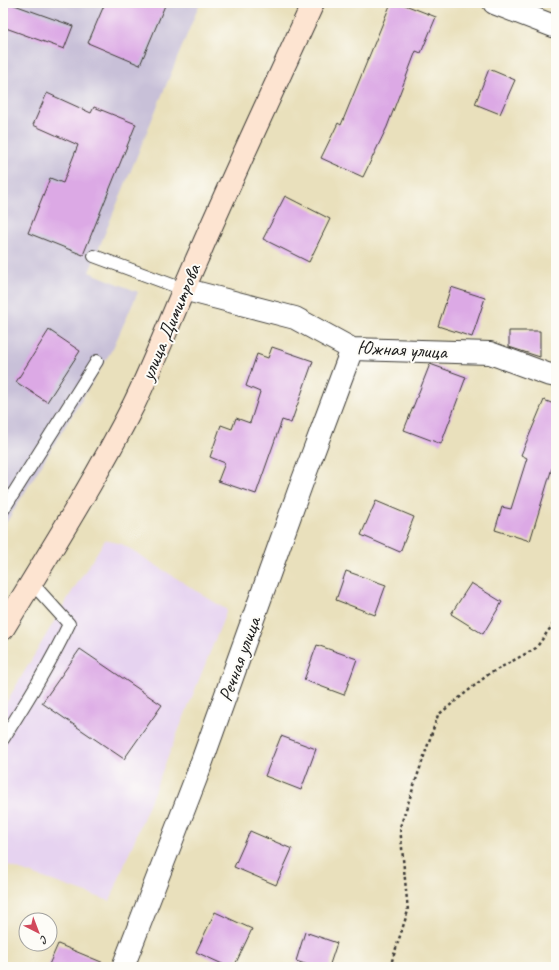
<svg xmlns="http://www.w3.org/2000/svg" width="559" height="970" viewBox="0 0 559 970" font-family="Caveat,sans-serif">
<style>
.built{fill:#e6d3f0}
.industrial{fill:#c8c0d8}
.building{fill:#dca9e5}
.lines{fill:none;stroke-linecap:round;stroke-linejoin:round}
.lane-casing{stroke:#3b3934;stroke-width:14}
.street-casing{stroke:#3b3934;stroke-width:24}
.secondary-casing{stroke:#3b3934;stroke-width:24}
.path{stroke:#3b3934;stroke-width:2.5;stroke-dasharray:3 3;stroke-linecap:butt}
.lane{stroke:#fff;stroke-width:12}
.street{stroke:#fff;stroke-width:22}
.secondary{stroke:#fde4d1;stroke-width:22}
.labels{text-anchor:middle;stroke-width:4;stroke-linejoin:round;paint-order:stroke}
.street-label{font-size:20px;fill:#1c1c1c;stroke:#fdfcf7}
</style>
<rect width="100%" height="100%" fill="#fdfcf7"/>
<filter id="ink" filterUnits="userSpaceOnUse"><feTurbulence type="fractalNoise" baseFrequency=".025" numOctaves="2"/><feDisplacementMap in="SourceGraphic" scale="8" xChannelSelector="R" yChannelSelector="G"/><feConvolveMatrix kernelMatrix="1 2 1 2 8 2 1 2 1" color-interpolation-filters="sRGB"/></filter>
<filter id="wash" filterUnits="userSpaceOnUse"><feTurbulence type="fractalNoise" baseFrequency=".012" numOctaves="4" result="noise"/><feDisplacementMap in="SourceGraphic" scale="16" xChannelSelector="R" yChannelSelector="G"/><feGaussianBlur stdDeviation="0.9" result="paint"/><feColorMatrix in="noise" values="0 0 0 0 0 0 0 0 0 0 0 0 0 0 0 0 0 1.4 0 .05"/><feComposite in="paint" operator="in"/></filter>
<g filter="url(#wash)">
<rect width="100%" height="100%" fill="#e9e0bc"/>
<path class="built" d="M 105,540 L 122,544 L 227,610 L 110,901 L 3,864 L 3,708 L 68,598 Z"/>
<path class="industrial" d="M 3,3 L 200,3 L 89,272 L 138,292 L 113,348 L 3,528 Z"/>
<g id="blocks">
<path class="building" d="M 3,3 L 9,3 L 73,26 L 64,49 L 3,27 Z
M 105,3 L 166,3 L 140,65 L 88,43 Z
M 391,3 L 400,3 L 436,17 L 421,53 L 416,51 L 387,127 L 363,177 L 321,158 L 338,123 L 341,125 Z
M 489,69 L 515,80 L 500,114 L 475,104 Z
M 47,93 L 91,113 L 94,107 L 136,124 L 83,255 L 28,233 L 50,178 L 63,183 L 78,145 L 33,125 Z
M 285,196 L 330,219 L 309,262 L 263,239 Z
M 451,287 L 485,298 L 472,337 L 438,326 Z
M 49,330 L 80,351 L 47,402 L 16,382 Z
M 509,331 L 540,331 L 540,357 L 509,347 Z
M 272,347 L 313,361 L 291,423 L 282,420 L 256,494 L 218,481 L 225,463 L 210,457 L 221,425 L 232,429 L 236,418 L 250,423 L 260,392 L 246,386 L 257,354 L 268,358 Z
M 430,364 L 466,377 L 441,444 L 404,430 Z
M 544,400 L 556,405 L 556,469 L 552,468 L 530,541 L 495,530 L 502,507 L 511,509 L 527,458 L 521,455 Z
M 376,501 L 414,517 L 400,552 L 361,535 Z
M 346,571 L 386,585 L 375,615 L 336,600 Z
M 471,583 L 502,602 L 483,634 L 451,614 Z
M 317,645 L 357,659 L 344,695 L 304,680 Z
M 80,649 L 162,705 L 124,759 L 42,703 Z
M 281,736 L 316,749 L 301,790 L 265,776 Z
M 250,831 L 292,849 L 276,885 L 234,867 Z
M 215,912 L 252,929 L 234,967 L 229,967 L 196,952 Z
M 305,932 L 337,943 L 329,967 L 314,967 L 296,961 Z
M 58,944 L 111,966 L 111,967 L 48,967 Z"/>
</g>
</g>
<g filter="url(#ink)">
<use href="#blocks" fill-opacity="0" stroke="#3b3934" stroke-width="1"/>
<g class="lines">
<g class="lane-casing">
<path id="lane" d="M 94,256 L 183,289
M 3,510 L 97,361
M 3,739 C 27,701 50,664 69,624 L 31,582"/>
</g>
<g class="street-casing">
<path id="street" d="M 494,3 L 556,27
M 183,289 L 295,318 L 352,349 L 490,353 L 547,374 L 556,376
M 123,967 L 196,778 L 301,485 L 352,349"/>
</g>
<g class="secondary-casing">
<path id="secondary" d="M 3,629 C 48,555 95,481 134,404 C 158,354 177,303 200,252 C 236,169 275,86 313,3"/>
</g>
<path class="path" d="M 390,967 L 408,911 L 400,827 L 438,715 L 489,674 L 536,648 L 556,620"/>
<use href="#lane" class="lane"/>
<use href="#street" class="street"/>
<use href="#secondary" class="secondary"/>
</g>
</g>
<g class="labels">
<g class="street-label">
<text transform="translate(170 322) rotate(-67)" y="7">улица Димитрова</text>
<text transform="translate(402 349) rotate(3)" y="7">Южная улица</text>
<text transform="translate(239 659) rotate(-70)" y="7">Речная улица</text>
</g>
</g>
<rect width="559" height="970" fill="none" stroke="#fdfcf7" stroke-width="16"/>
<g transform="translate(38 932) rotate(138)"><circle r="19" fill="#fdfcf7" stroke="#a3a29f"/>
<path d="M0-3L7 15L0 10L-7 15Z" fill="#d1495b"/>
<text y="-6" font-size="11" font-weight="bold" text-anchor="middle" fill="#1c1c1c">С</text>
</g>
</svg>
